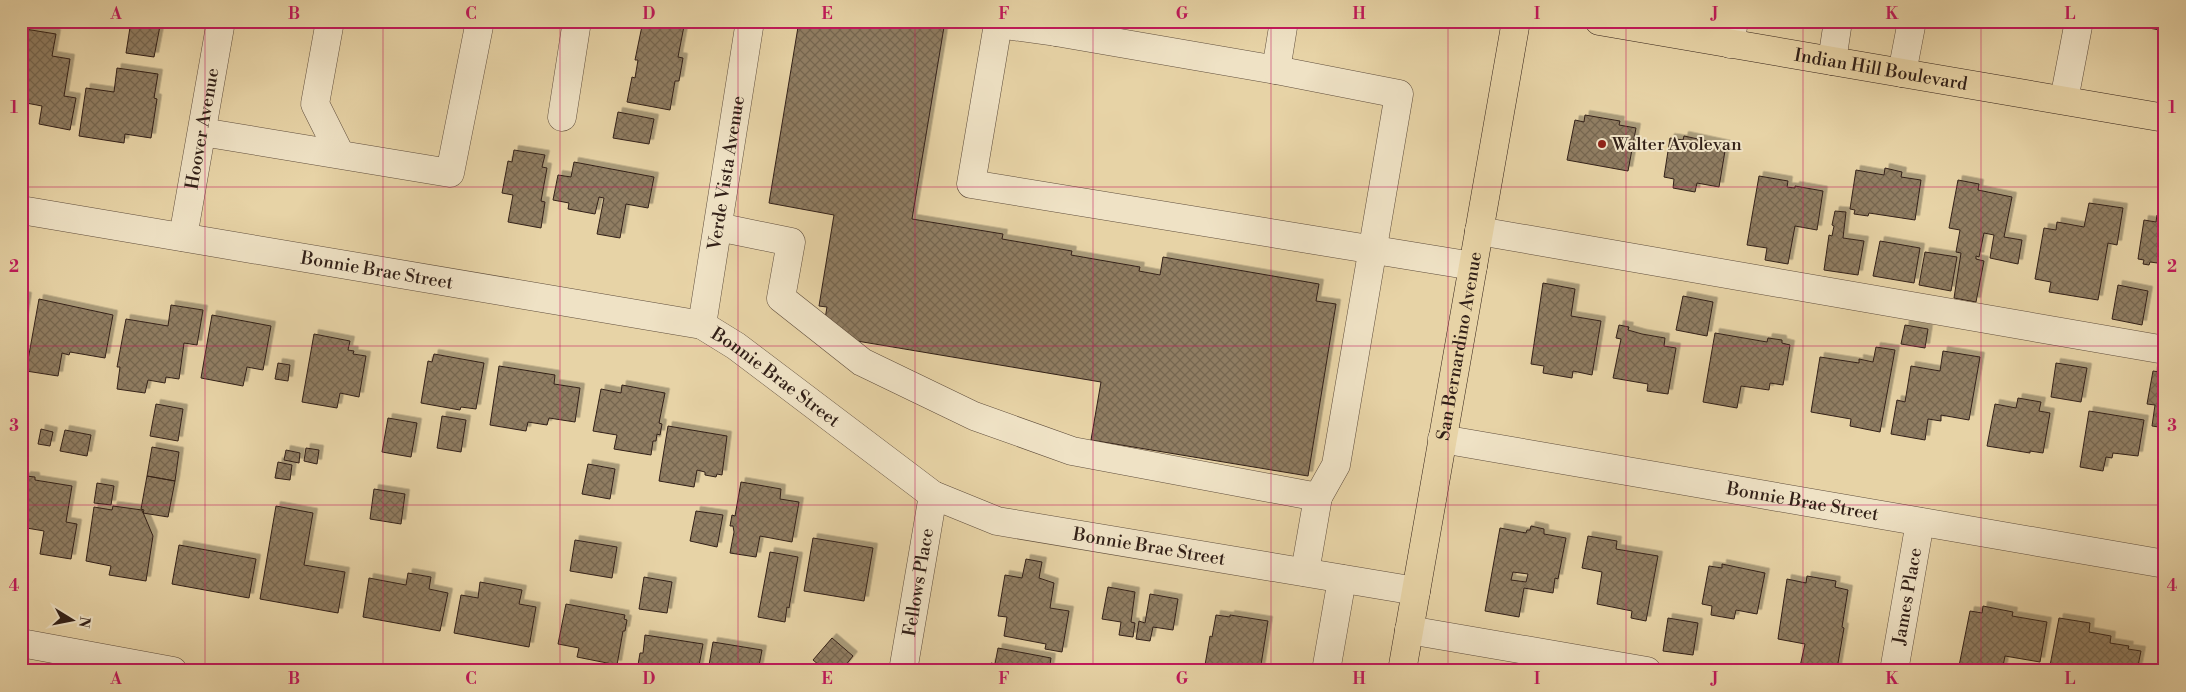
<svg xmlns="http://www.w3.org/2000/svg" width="2186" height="692" viewBox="0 0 2186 692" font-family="'Libre Bodoni',serif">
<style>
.building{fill:url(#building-cross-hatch);stroke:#322018;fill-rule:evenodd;filter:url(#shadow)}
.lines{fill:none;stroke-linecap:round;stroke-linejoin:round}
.minor-casing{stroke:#5f4d3c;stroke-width:29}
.major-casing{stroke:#322018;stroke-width:29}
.minor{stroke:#efe2c5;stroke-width:28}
.major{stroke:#e7d3a6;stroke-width:28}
.grid{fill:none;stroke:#c2185b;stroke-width:1;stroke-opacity:0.55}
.poi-dot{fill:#8f2418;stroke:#efe2c5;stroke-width:2}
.labels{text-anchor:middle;stroke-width:4;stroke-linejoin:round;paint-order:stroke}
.street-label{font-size:18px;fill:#322018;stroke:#efe2c5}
.poi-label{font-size:18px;fill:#322018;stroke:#efe2c5;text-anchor:start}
.neatline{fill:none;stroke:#c2185b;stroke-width:2}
.grid-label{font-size:16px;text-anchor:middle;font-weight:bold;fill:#c2185b}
</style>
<defs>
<pattern id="building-cross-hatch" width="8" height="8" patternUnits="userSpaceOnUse" patternTransform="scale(1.25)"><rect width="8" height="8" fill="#907d62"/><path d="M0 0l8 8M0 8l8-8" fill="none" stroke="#766650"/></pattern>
<filter id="shadow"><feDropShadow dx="4.5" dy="-4.5" stdDeviation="0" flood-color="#0004"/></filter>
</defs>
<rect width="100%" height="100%" fill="#e7d3a6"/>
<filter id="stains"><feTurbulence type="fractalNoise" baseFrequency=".004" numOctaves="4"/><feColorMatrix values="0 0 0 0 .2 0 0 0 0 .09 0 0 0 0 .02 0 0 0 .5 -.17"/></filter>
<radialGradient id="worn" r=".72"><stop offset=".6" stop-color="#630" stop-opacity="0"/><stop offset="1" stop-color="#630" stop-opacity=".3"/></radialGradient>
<path class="building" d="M 131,21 L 160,26 L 154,57 L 126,53 Z
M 643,21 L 685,21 L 678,57 L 683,58 L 679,81 L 675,81 L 670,110 L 627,102 L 632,77 L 635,78 L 638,60 L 635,60 Z
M 799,21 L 945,21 L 912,219 L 1003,234 L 1002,239 L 1072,251 L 1071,255 L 1140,267 L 1139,271 L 1160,275 L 1163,257 L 1319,284 L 1316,301 L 1336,304 L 1308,476 L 1091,440 L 1101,382 L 851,340 L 825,319 L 827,307 L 819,306 L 834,215 L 769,203 Z
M 2139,21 L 2165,21 L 2165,31 L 2138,26 Z
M 25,29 L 56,34 L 52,56 L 70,59 L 64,96 L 76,98 L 70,130 L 39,124 L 42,106 L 21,102 L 21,49 Z
M 117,68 L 158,74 L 154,98 L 157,99 L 151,138 L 125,134 L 124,143 L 79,136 L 86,88 L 114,92 Z
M 618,112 L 654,119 L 649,144 L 613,138 Z
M 1585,115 L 1620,121 L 1619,125 L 1636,128 L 1628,171 L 1567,160 L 1575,120 L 1584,122 Z
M 1684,136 L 1726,145 L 1719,187 L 1697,183 L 1695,192 L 1673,188 L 1674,179 L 1664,177 L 1670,138 L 1683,140 Z
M 514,150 L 545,155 L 542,167 L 547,168 L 541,201 L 545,202 L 541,228 L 508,222 L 513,195 L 502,193 L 508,161 L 512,162 Z
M 574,162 L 654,177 L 648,208 L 626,204 L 620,238 L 597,234 L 604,198 L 599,197 L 595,214 L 568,209 L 569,203 L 553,200 L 558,175 L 571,177 Z
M 1885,168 L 1902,172 L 1901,177 L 1921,180 L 1915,220 L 1869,213 L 1868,216 L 1854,214 L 1855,210 L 1850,209 L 1856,170 L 1884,175 Z
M 1759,176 L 1788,181 L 1787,187 L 1795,188 L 1795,186 L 1823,191 L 1817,230 L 1795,226 L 1788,264 L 1765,260 L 1767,248 L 1747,245 Z
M 1958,180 L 1979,184 L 1978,190 L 2012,197 L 2004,237 L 2022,240 L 2018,264 L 1990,258 L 1994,235 L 1984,233 L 1979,257 L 1976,256 L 1976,259 L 1984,261 L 1976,302 L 1954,298 L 1961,253 L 1956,252 L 1960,230 L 1949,228 Z
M 2089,203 L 2123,208 L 2117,245 L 2108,243 L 2098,300 L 2049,292 L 2051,282 L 2035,279 L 2044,228 L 2056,230 L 2057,222 L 2084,227 Z
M 1835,211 L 1846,212 L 1843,238 L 1864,241 L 1858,275 L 1824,270 L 1829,235 L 1832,236 L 1834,226 L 1832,225 Z
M 2157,215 L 2165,216 L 2165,264 L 2150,262 L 2149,265 L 2143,264 L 2144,260 L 2138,259 L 2144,220 L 2156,222 Z
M 1880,241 L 1920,248 L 1914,283 L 1873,276 Z
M 1925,252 L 1957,257 L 1951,291 L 1919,285 Z
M 1543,283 L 1575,289 L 1571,316 L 1601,321 L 1592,375 L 1573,371 L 1572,378 L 1543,373 L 1544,366 L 1531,364 Z
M 2118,285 L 2148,291 L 2142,325 L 2112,319 Z
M 21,296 L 27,297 L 21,335 Z
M 1683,296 L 1713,302 L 1707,336 L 1676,330 Z
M 39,299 L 113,315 L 105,358 L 70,352 L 69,355 L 62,353 L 58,376 L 26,371 Z
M 171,305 L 203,310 L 197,345 L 184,343 L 179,379 L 166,377 L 165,383 L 148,380 L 145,393 L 117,389 L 120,367 L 117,367 L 126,319 L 168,326 Z
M 212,315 L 271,326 L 263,370 L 247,367 L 243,386 L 201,378 Z
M 2162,320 L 2165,321 L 2165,337 L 2159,336 Z
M 1619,325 L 1629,327 L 1628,330 L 1642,334 L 1665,338 L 1664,346 L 1676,348 L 1668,394 L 1647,391 L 1648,384 L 1613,378 L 1621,339 L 1616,338 Z
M 1905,325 L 1928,329 L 1925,348 L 1901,344 Z
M 1715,333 L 1767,342 L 1768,338 L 1782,340 L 1782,343 L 1790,345 L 1783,385 L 1770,383 L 1769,390 L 1741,386 L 1737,408 L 1703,402 Z
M 314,334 L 350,341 L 348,350 L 354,351 L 353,354 L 366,356 L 359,397 L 340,393 L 337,408 L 302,402 Z
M 1876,347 L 1895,350 L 1880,432 L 1850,426 L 1851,419 L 1811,412 L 1820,357 L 1859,363 L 1859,359 L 1873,362 Z
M 1943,351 L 1980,357 L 1969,420 L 1941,415 L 1941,421 L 1928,419 L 1925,440 L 1891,434 L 1897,400 L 1905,402 L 1911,366 L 1940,371 Z
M 434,354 L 484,363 L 476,409 L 461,407 L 460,410 L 421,403 L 428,361 L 432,362 Z
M 278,363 L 290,365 L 288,381 L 275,379 Z
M 2056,363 L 2087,368 L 2081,402 L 2051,397 Z
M 499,366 L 555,375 L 554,384 L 580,388 L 575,422 L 549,418 L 547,425 L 528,422 L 526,431 L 490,425 Z
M 2153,371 L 2165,373 L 2165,428 L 2152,426 L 2155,405 L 2147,404 Z
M 622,385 L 665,393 L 659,423 L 662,424 L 660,435 L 657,434 L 656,441 L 653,441 L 651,455 L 614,449 L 617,435 L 593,431 L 601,389 L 621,393 Z
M 2018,398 L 2041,402 L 2039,411 L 2050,413 L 2043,453 L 2030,451 L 2030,453 L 1987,446 L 1995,404 L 2016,408 Z
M 156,404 L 183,409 L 178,441 L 150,436 Z
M 2089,411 L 2144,420 L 2138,456 L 2113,453 L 2112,458 L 2106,457 L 2103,471 L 2080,467 Z
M 442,416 L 466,420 L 461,452 L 437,448 Z
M 388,418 L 417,423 L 411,457 L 382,452 Z
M 668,426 L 727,436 L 722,475 L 717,474 L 716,477 L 705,475 L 705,472 L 697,470 L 694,487 L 659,481 Z
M 41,429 L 53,432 L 50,446 L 38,444 Z
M 65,430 L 91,435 L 87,456 L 60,451 Z
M 152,447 L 179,452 L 175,481 L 147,476 Z
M 306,448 L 319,450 L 317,464 L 304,461 Z
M 286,450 L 300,453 L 299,463 L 284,460 Z
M 278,462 L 292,465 L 290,480 L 275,478 Z
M 588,464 L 615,469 L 610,499 L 582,494 Z
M 26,476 L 35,477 L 35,480 L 72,486 L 66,522 L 77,524 L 71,559 L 40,554 L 44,531 L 21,527 L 21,477 L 26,478 Z
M 147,476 L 175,481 L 168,517 L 143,513 L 144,510 L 141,509 Z
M 741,482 L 781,489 L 780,499 L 799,502 L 792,542 L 760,536 L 756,557 L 730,553 L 734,532 L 733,526 L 730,526 L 732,515 L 735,516 Z
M 97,483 L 114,486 L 111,505 L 94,503 Z
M 374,489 L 405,494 L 401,524 L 370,519 Z
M 113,506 L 142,510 L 153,536 L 146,581 L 109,575 L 111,566 L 86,561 L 94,507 L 112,510 Z
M 276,506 L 313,513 L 304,565 L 345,572 L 338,613 L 260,599 Z
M 696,511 L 723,515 L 717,547 L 690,541 Z
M 1531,526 L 1544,529 L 1544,534 L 1566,538 L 1558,579 L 1555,578 L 1553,593 L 1524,588 L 1519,617 L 1485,611 L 1500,528 L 1526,533 L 1527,530 L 1530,530 ZM 1513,572 L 1528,574 L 1526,582 L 1511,580 Z
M 1588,536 L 1617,541 L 1616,549 L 1658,556 L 1646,621 L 1631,618 L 1632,611 L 1597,604 L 1602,572 L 1582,568 Z
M 813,538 L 873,548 L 864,601 L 804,591 Z
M 575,540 L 617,547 L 612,578 L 570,571 Z
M 179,545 L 256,559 L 249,598 L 172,584 Z
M 770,552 L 798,557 L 789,608 L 787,607 L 785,622 L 758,617 Z
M 1026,559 L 1042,562 L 1039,578 L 1054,583 L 1050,608 L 1069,611 L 1062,652 L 1045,649 L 1046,644 L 1004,636 L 1007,617 L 998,616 L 1005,575 L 1022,578 Z
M 1722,564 L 1765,573 L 1757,614 L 1736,610 L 1734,619 L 1711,615 L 1712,606 L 1702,604 L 1709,566 L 1722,568 Z
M 408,573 L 431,577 L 429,589 L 448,593 L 440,631 L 363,617 L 369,578 L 406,585 Z
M 1807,576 L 1836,581 L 1835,587 L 1848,590 L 1842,627 L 1844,628 L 1837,669 L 1833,668 L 1833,671 L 1799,671 L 1805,644 L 1778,639 L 1787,579 L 1806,583 Z
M 644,577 L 672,582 L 667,613 L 639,609 Z
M 480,582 L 522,590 L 519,604 L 536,607 L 529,647 L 454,633 L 461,595 L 478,598 Z
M 1108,587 L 1135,592 L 1131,622 L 1135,623 L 1133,637 L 1119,635 L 1121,622 L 1102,619 Z
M 1150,594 L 1178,599 L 1173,630 L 1153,627 L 1150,641 L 1136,639 L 1139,621 L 1145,623 Z
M 566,604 L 625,615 L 624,619 L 627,620 L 625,631 L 623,631 L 617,665 L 577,657 L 579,648 L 558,644 Z
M 1983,606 L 2013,612 L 2012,616 L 2047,622 L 2040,662 L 2005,656 L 2002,671 L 1958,671 L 1970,611 L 1982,613 Z
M 1216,615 L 1230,617 L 1230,615 L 1268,621 L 1260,671 L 1204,671 L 1210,636 L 1212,637 Z
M 1668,618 L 1698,623 L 1693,655 L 1663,651 Z
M 2059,618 L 2090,623 L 2089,632 L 2111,636 L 2110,643 L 2129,646 L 2128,649 L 2141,651 L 2137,671 L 2049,671 Z
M 645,635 L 703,644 L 698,671 L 637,671 L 640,653 L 643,653 Z
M 832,638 L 853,656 L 841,671 L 826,671 L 813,660 Z
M 713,642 L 762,650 L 758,671 L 708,671 Z
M 998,648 L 1051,658 L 1049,671 L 990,671 L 991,663 L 995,664 Z"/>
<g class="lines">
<g class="minor-casing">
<g id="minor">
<path d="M 330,21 L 315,104 L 340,154"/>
<path d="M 1058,21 L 1056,32 L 998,24 L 971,184 L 1473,266"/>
<path d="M 1056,32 L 1276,70 L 1399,94 L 1336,465 L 1318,497"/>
<path d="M 1730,44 L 1734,21"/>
<path d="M 1832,61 L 1838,21"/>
<path d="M 1276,70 L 1284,21"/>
<path d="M 1902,73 L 1912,21"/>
<path d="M 2064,100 L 2079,21"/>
<path d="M 562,117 L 577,21"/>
<path d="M 202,132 L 450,173 L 480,21"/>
<path id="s1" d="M 21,210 L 702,325 L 736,346 L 933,495 L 997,521 L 1416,591"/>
<path d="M 718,227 L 791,242 L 781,298 L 862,362 L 974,416 L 1072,451 L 1318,497 L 1305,572"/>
<path d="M 1479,231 L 2165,350"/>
<path id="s2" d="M 183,237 L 221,21"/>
<path id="s3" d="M 702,325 L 750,21"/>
<path id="s4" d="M 1442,439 L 2165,564"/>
<path d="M 1409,630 L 1647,671"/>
<path d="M 21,643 L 173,671"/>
<path id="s5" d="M 903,671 L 933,495"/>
<path d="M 1326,671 L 1342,579"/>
<path id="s6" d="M 1894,671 L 1920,522"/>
</g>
</g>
<g class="major-casing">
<g id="major">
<path id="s7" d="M 1599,21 L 2165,118"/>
<path id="s8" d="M 1402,671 L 1516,21"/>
</g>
</g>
<use href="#minor" class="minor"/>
<use href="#major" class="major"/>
</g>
<path class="grid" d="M 205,21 L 205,671M 383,21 L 383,671M 560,21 L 560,671M 738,21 L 738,671M 915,21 L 915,671M 1093,21 L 1093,671M 1271,21 L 1271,671M 1448,21 L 1448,671M 1626,21 L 1626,671M 1803,21 L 1803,671M 1981,21 L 1981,671M 21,187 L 2165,187M 21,346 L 2165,346M 21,505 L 2165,505"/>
<circle class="poi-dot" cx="1602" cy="144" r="5"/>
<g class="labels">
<g class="street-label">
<text dy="6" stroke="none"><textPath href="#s7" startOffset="286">Indian Hill Boulevard</textPath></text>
<text dy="6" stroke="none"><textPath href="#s2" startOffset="110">Hoover Avenue</textPath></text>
<text dy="6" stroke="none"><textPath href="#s3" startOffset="154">Verde Vista Avenue</textPath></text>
<text dy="6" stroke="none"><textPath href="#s1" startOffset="361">Bonnie Brae Street</textPath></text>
<text dy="6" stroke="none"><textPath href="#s8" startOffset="330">San Bernardino Avenue</textPath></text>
<text dy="6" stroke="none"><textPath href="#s1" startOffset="781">Bonnie Brae Street</textPath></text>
<text dy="6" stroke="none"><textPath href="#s4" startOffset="366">Bonnie Brae Street</textPath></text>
<text dy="6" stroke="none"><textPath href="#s1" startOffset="1201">Bonnie Brae Street</textPath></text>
<text dy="6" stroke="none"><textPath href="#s5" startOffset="90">Fellows Place</textPath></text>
<text dy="6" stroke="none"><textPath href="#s6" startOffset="76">James Place</textPath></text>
</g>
<g class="poi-label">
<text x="1612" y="150">Walter Avolevan</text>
</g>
</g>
<rect width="2186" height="692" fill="none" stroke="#e7d3a6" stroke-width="55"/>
<g transform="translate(72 620) rotate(100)" stroke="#efe2c5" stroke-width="4" paint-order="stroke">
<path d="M0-4L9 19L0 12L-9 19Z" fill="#322018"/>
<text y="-8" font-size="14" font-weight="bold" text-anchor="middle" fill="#322018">N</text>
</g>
<rect x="28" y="28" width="2130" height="636" class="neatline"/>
<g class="grid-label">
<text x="116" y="19">A</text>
<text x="294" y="19">B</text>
<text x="471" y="19">C</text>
<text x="649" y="19">D</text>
<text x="827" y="19">E</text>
<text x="1004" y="19">F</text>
<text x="1182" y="19">G</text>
<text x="1359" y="19">H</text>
<text x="1537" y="19">I</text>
<text x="1715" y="19">J</text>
<text x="1892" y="19">K</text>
<text x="2070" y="19">L</text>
<text x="14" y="113">1</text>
<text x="2172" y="113">1</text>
<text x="14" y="272">2</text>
<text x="2172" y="272">2</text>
<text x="14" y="431">3</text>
<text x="2172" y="431">3</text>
<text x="14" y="591">4</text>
<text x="2172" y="591">4</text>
<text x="116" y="684">A</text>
<text x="294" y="684">B</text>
<text x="471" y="684">C</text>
<text x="649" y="684">D</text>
<text x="827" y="684">E</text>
<text x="1004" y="684">F</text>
<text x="1182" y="684">G</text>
<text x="1359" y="684">H</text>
<text x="1537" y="684">I</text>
<text x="1715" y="684">J</text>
<text x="1892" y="684">K</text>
<text x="2070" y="684">L</text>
</g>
<rect width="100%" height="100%" filter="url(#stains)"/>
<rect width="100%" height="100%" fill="url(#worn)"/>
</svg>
